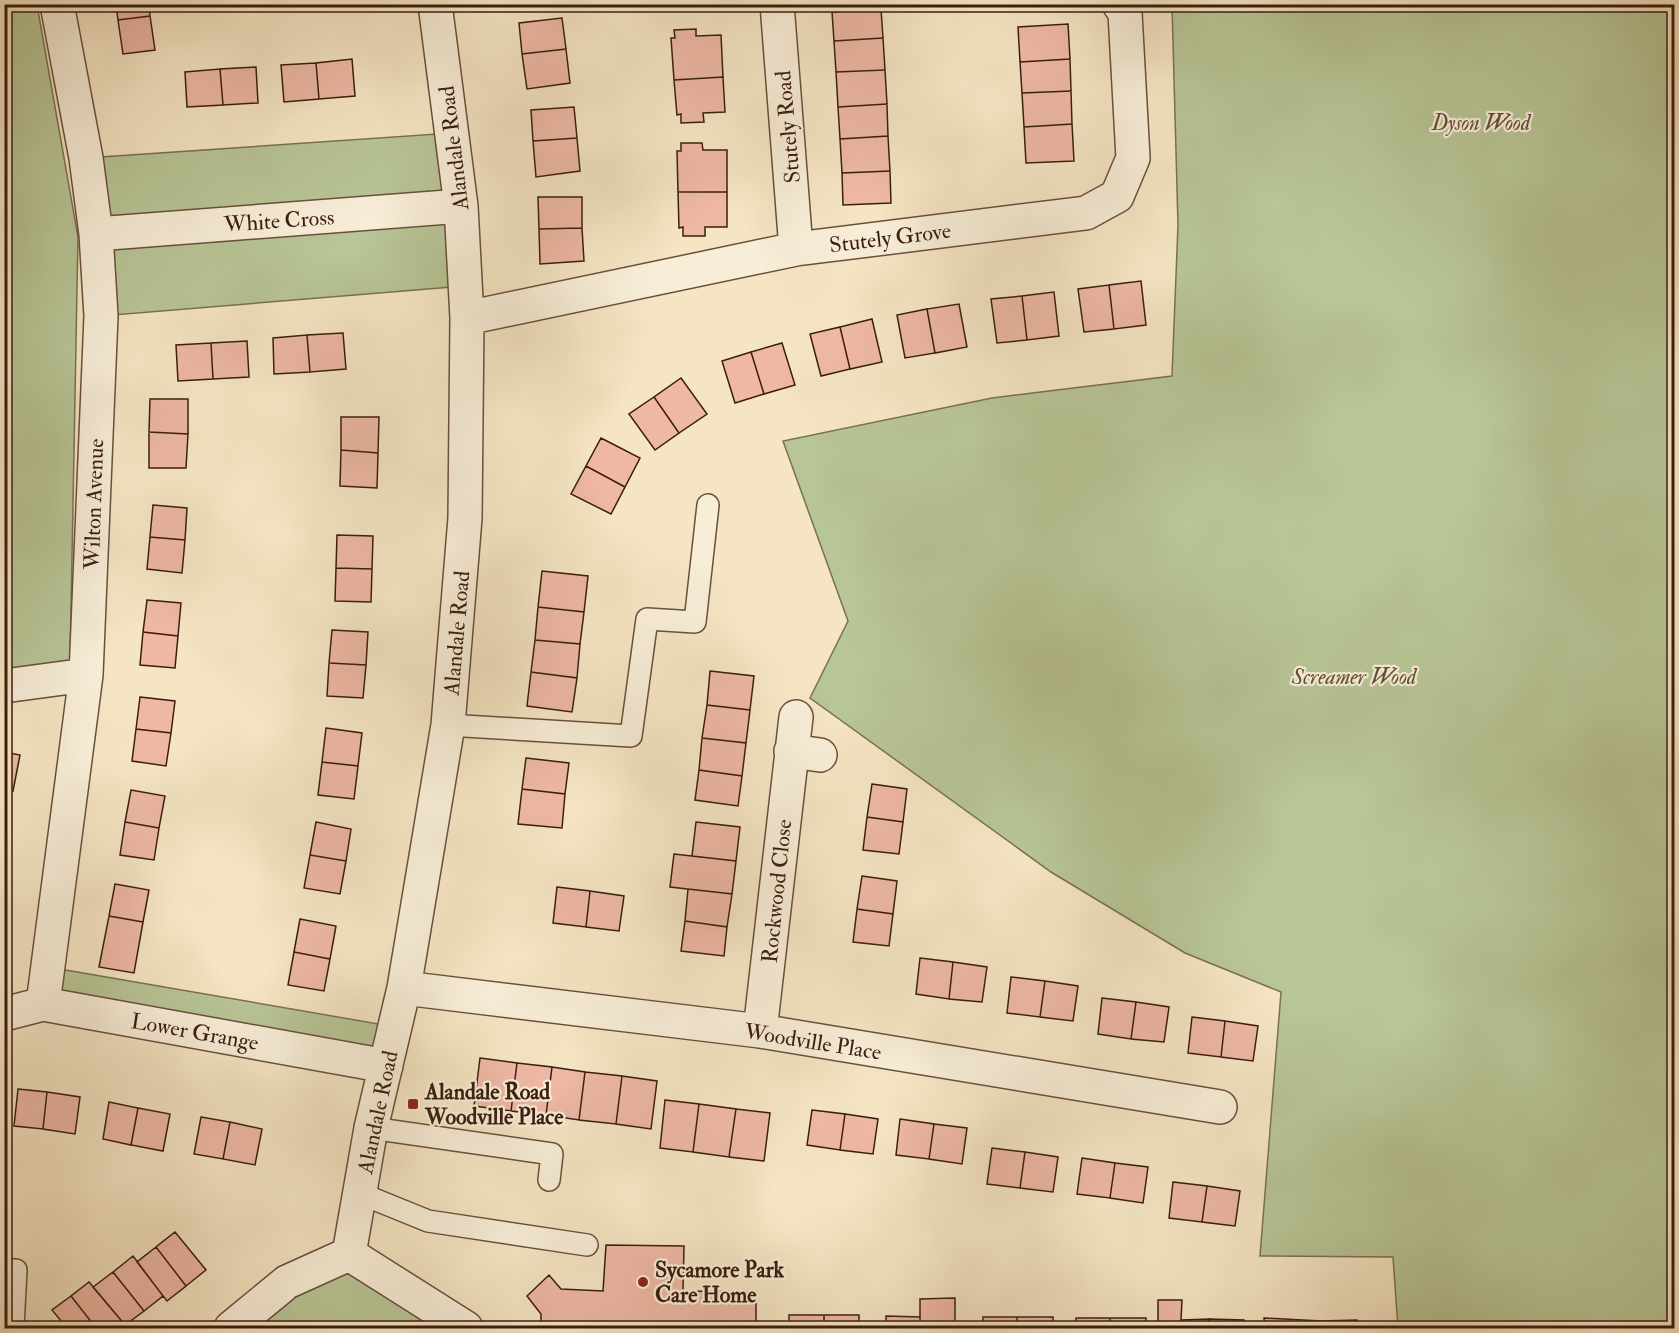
<svg xmlns="http://www.w3.org/2000/svg" width="1679" height="1333" viewBox="0 0 1679 1333" font-family="'IM FELL Double Pica',serif">
<style>
.green{fill:#b8c596;stroke:#797153;stroke-width:1.5}
.building{fill:#eeb8a5;stroke:#3a1d10;stroke-width:1.5}
.lines{fill:none;stroke-linecap:round;stroke-linejoin:round}
.service-casing{stroke:#694f3d;stroke-width:24}
.minor-casing{stroke:#694f3d;stroke-width:36}
.service{stroke:#f8eed8;stroke-width:21}
.minor{stroke:#f8eed8;stroke-width:33}
.poi-dot{fill:#8f2418;stroke:#f8eed8;stroke-width:2}
.labels{text-anchor:middle;stroke-width:4.5;stroke-linejoin:round;paint-order:stroke}
.park-label{font-size:22px;font-style:italic;fill:#604f38;stroke:#f8eed8}
.street-label{font-size:22px;fill:#3a1d10;stroke:#f8eed8}
.poi-label{font-size:22px;font-weight:bold;fill:#3a1d10;stroke:#f8eed8;text-anchor:start}
</style>
<rect width="100%" height="100%" fill="#f5e5c3"/>
<filter id="stains"><feTurbulence type="fractalNoise" baseFrequency=".00333" numOctaves="4"/><feColorMatrix values="0 0 0 0 .2 0 0 0 0 .09 0 0 0 0 .02 0 0 0 .5 -.17"/></filter>
<radialGradient id="worn" r=".72"><stop offset=".6" stop-color="#630" stop-opacity="0"/><stop offset="1" stop-color="#630" stop-opacity=".3"/></radialGradient>
<path class="green" d="M 4,5 L 37,5 L 78,237 L 70,663 L 4,672 Z
M 1172,5 L 1674,5 L 1674,1328 L 1398,1328 L 1393,1257 L 1260,1256 L 1281,992 L 1185,953 L 1051,872 L 810,698 L 848,621 L 783,441 L 992,398 L 1172,376 L 1178,225 Z
M 452,133 L 464,286 L 101,316 L 86,158 Z
M 48,967 L 396,1027 L 386,1066 L 43,1004 Z
M 349,1254 L 466,1328 L 251,1328 Z"/>
<path class="building" d="M 116,4 L 149,4 L 150,16 L 118,20 Z
M 670,4 L 693,4 L 693,7 L 671,10 Z
M 881,9 L 883,38 L 834,41 L 832,12 Z
M 150,16 L 155,50 L 123,54 L 118,20 Z
M 562,18 L 566,49 L 522,54 L 519,23 Z
M 1068,24 L 1070,59 L 1020,62 L 1018,27 Z
M 696,29 L 696,36 L 721,35 L 723,77 L 674,80 L 671,38 L 675,38 L 674,30 Z
M 883,38 L 885,70 L 836,72 L 834,41 Z
M 566,49 L 570,83 L 527,89 L 522,54 Z
M 352,59 L 355,96 L 319,99 L 316,63 Z
M 1070,59 L 1071,91 L 1022,93 L 1020,62 Z
M 316,63 L 319,99 L 284,102 L 281,65 Z
M 256,67 L 258,103 L 223,105 L 220,69 Z
M 220,69 L 223,105 L 187,107 L 185,72 Z
M 885,70 L 887,104 L 838,107 L 836,72 Z
M 723,77 L 725,112 L 703,113 L 704,122 L 681,123 L 681,114 L 677,115 L 674,80 Z
M 1071,91 L 1072,124 L 1024,127 L 1022,93 Z
M 887,104 L 888,136 L 840,139 L 838,107 Z
M 574,107 L 577,138 L 533,141 L 531,110 Z
M 1072,124 L 1074,161 L 1026,163 L 1024,127 Z
M 888,136 L 890,171 L 842,173 L 840,139 Z
M 577,138 L 580,171 L 536,177 L 533,141 Z
M 681,143 L 702,143 L 703,150 L 727,150 L 727,192 L 678,192 L 677,151 L 681,151 Z
M 890,171 L 891,203 L 843,205 L 842,173 Z
M 678,192 L 727,192 L 727,227 L 705,227 L 705,236 L 683,236 L 683,227 L 679,228 Z
M 538,197 L 582,197 L 582,228 L 539,229 Z
M 582,228 L 584,261 L 540,264 L 539,229 Z
M 1141,281 L 1146,325 L 1114,329 L 1109,285 Z
M 1109,285 L 1114,329 L 1084,332 L 1078,289 Z
M 1054,292 L 1059,336 L 1027,340 L 1022,296 Z
M 1022,296 L 1027,340 L 997,343 L 991,299 Z
M 959,304 L 967,347 L 935,353 L 927,309 Z
M 927,309 L 935,353 L 905,358 L 897,315 Z
M 872,319 L 882,362 L 850,369 L 840,327 Z
M 840,327 L 850,369 L 821,376 L 810,334 Z
M 343,333 L 346,369 L 310,372 L 307,335 Z
M 307,335 L 310,372 L 274,374 L 273,338 Z
M 247,341 L 249,377 L 213,379 L 211,343 Z
M 211,343 L 213,379 L 178,381 L 176,345 Z
M 782,343 L 795,385 L 764,394 L 751,352 Z
M 751,352 L 764,394 L 735,403 L 722,361 Z
M 681,378 L 707,414 L 679,433 L 654,397 Z
M 654,397 L 679,433 L 655,450 L 629,414 Z
M 150,399 L 188,399 L 188,434 L 149,432 Z
M 341,417 L 379,417 L 378,453 L 341,450 Z
M 149,432 L 188,434 L 186,468 L 149,468 Z
M 601,438 L 640,458 L 625,487 L 586,466 Z
M 341,450 L 378,453 L 377,488 L 340,486 Z
M 586,466 L 625,487 L 611,514 L 571,494 Z
M 153,505 L 187,508 L 185,540 L 150,537 Z
M 337,535 L 373,536 L 372,569 L 336,568 Z
M 150,537 L 185,540 L 182,573 L 147,569 Z
M 336,568 L 372,569 L 371,602 L 335,601 Z
M 542,571 L 588,576 L 584,612 L 538,607 Z
M 147,600 L 181,603 L 178,636 L 143,632 Z
M 538,607 L 584,612 L 580,644 L 535,640 Z
M 332,630 L 368,632 L 366,665 L 329,663 Z
M 143,632 L 178,636 L 175,668 L 140,665 Z
M 535,640 L 580,644 L 577,678 L 531,672 Z
M 329,663 L 366,665 L 363,698 L 327,696 Z
M 710,671 L 754,676 L 750,710 L 707,705 Z
M 531,672 L 577,678 L 572,712 L 527,706 Z
M 140,697 L 175,701 L 171,733 L 136,729 Z
M 707,705 L 750,710 L 746,743 L 702,738 Z
M 326,728 L 362,733 L 358,766 L 322,762 Z
M 136,729 L 171,733 L 166,766 L 132,761 Z
M 702,738 L 746,743 L 742,776 L 699,770 Z
M 4,752 L 20,755 L 13,791 L 4,789 Z
M 526,758 L 569,763 L 565,794 L 522,789 Z
M 322,762 L 358,766 L 354,799 L 318,795 Z
M 699,770 L 742,776 L 738,806 L 695,800 Z
M 872,784 L 907,789 L 903,822 L 867,817 Z
M 522,789 L 565,794 L 562,828 L 518,824 Z
M 131,790 L 165,796 L 159,828 L 125,822 Z
M 867,817 L 903,822 L 899,854 L 863,850 Z
M 125,822 L 159,828 L 154,860 L 120,855 Z
M 316,822 L 351,829 L 346,861 L 310,855 Z
M 696,822 L 740,827 L 736,861 L 692,856 Z
M 674,854 L 736,861 L 732,894 L 670,887 Z
M 310,855 L 346,861 L 340,894 L 304,888 Z
M 862,876 L 897,881 L 893,914 L 857,909 Z
M 115,884 L 149,890 L 143,922 L 109,916 Z
M 557,887 L 590,891 L 586,927 L 553,923 Z
M 688,889 L 732,894 L 727,927 L 685,921 Z
M 590,891 L 624,896 L 619,931 L 586,927 Z
M 857,909 L 893,914 L 889,946 L 853,942 Z
M 109,916 L 143,922 L 134,973 L 99,967 Z
M 300,919 L 336,926 L 330,959 L 294,952 Z
M 685,921 L 727,927 L 724,956 L 681,951 Z
M 294,952 L 330,959 L 324,991 L 288,985 Z
M 920,958 L 953,962 L 949,999 L 916,994 Z
M 953,962 L 987,967 L 982,1002 L 949,999 Z
M 1011,977 L 1045,981 L 1040,1017 L 1007,1013 Z
M 1045,981 L 1078,986 L 1073,1021 L 1040,1017 Z
M 1102,998 L 1136,1002 L 1131,1039 L 1098,1034 Z
M 1136,1002 L 1169,1007 L 1164,1042 L 1131,1039 Z
M 1192,1017 L 1225,1021 L 1221,1057 L 1188,1053 Z
M 1225,1021 L 1258,1026 L 1253,1061 L 1221,1057 Z
M 480,1058 L 517,1063 L 511,1111 L 474,1106 Z
M 517,1063 L 552,1067 L 546,1115 L 511,1111 Z
M 552,1067 L 585,1072 L 579,1120 L 546,1115 Z
M 585,1072 L 622,1076 L 616,1124 L 579,1120 Z
M 622,1076 L 657,1081 L 651,1129 L 616,1124 Z
M 18,1089 L 47,1092 L 43,1129 L 14,1126 Z
M 47,1092 L 80,1097 L 75,1134 L 43,1129 Z
M 665,1100 L 699,1104 L 693,1152 L 660,1148 Z
M 109,1102 L 138,1108 L 131,1145 L 103,1139 Z
M 699,1104 L 736,1109 L 729,1157 L 693,1152 Z
M 138,1108 L 170,1114 L 163,1151 L 131,1145 Z
M 736,1109 L 770,1113 L 764,1161 L 729,1157 Z
M 812,1110 L 845,1114 L 840,1150 L 807,1145 Z
M 845,1114 L 878,1119 L 873,1154 L 840,1150 Z
M 201,1117 L 230,1122 L 223,1159 L 194,1154 Z
M 900,1119 L 934,1124 L 929,1159 L 896,1155 Z
M 230,1122 L 262,1129 L 255,1165 L 223,1159 Z
M 934,1124 L 967,1128 L 962,1164 L 929,1159 Z
M 992,1148 L 1025,1152 L 1020,1188 L 987,1184 Z
M 1025,1152 L 1058,1157 L 1053,1192 L 1020,1188 Z
M 1082,1158 L 1115,1163 L 1110,1198 L 1077,1194 Z
M 1115,1163 L 1148,1167 L 1143,1203 L 1110,1198 Z
M 1173,1182 L 1207,1186 L 1202,1222 L 1169,1218 Z
M 1207,1186 L 1240,1191 L 1235,1226 L 1202,1222 Z
M 175,1232 L 206,1270 L 186,1286 L 156,1247 Z
M 606,1245 L 684,1246 L 683,1291 L 756,1292 L 756,1328 L 541,1328 L 541,1314 L 527,1296 L 549,1275 L 561,1289 L 603,1291 Z
M 156,1247 L 186,1286 L 167,1301 L 137,1262 Z
M 133,1256 L 163,1296 L 144,1311 L 113,1272 Z
M 113,1272 L 144,1311 L 125,1325 L 93,1287 Z
M 89,1282 L 121,1320 L 110,1328 L 96,1328 L 71,1296 Z
M 71,1296 L 96,1328 L 67,1328 L 52,1310 Z
M 955,1298 L 955,1328 L 920,1328 L 920,1299 Z
M 1158,1300 L 1182,1300 L 1181,1320 L 1209,1319 L 1209,1328 L 1158,1328 Z
M 789,1315 L 824,1315 L 824,1328 L 789,1328 Z
M 824,1315 L 859,1315 L 859,1328 L 824,1328 Z
M 886,1316 L 920,1317 L 920,1328 L 886,1328 Z
M 983,1317 L 1017,1317 L 1017,1328 L 983,1328 Z
M 1017,1317 L 1053,1317 L 1053,1328 L 1017,1328 Z
M 1076,1318 L 1110,1318 L 1110,1328 L 1076,1328 Z
M 1110,1318 L 1146,1318 L 1146,1328 L 1110,1328 Z
M 1264,1318 L 1321,1321 L 1321,1328 L 1265,1328 Z
M 1209,1319 L 1244,1320 L 1244,1328 L 1209,1328 Z
M 1357,1320 L 1357,1328 L 1321,1328 L 1321,1321 Z"/>
<g class="lines">
<g class="service-casing">
<path id="service" d="M 448,725 L 631,736 L 647,619 L 695,622 L 708,505
M 371,1128 L 552,1154 L 549,1180
M 359,1193 L 428,1221 L 587,1245
M 4,1270 L 16,1270 L 13,1328"/>
</g>
<g class="minor-casing">
<path id="minor" d="M 777,4 L 796,249
M 96,234 L 461,206
M 467,318 L 796,249 L 1086,213 L 1117,196 L 1133,158 L 1125,13 L 1119,4
M 4,686 L 86,675
M 791,751 L 820,755
M 404,988 L 760,1031 L 1220,1107
M 43,1004 L 86,675 L 101,316 L 96,234 L 86,158 L 57,4
M 4,1014 L 43,1004 L 386,1066
M 760,1031 L 796,717
M 349,1254 L 371,1128 L 404,988 L 448,725 L 465,518 L 467,318 L 461,206 L 435,4
M 349,1254 L 466,1328
M 231,1328 L 287,1282 L 349,1254"/>
</g>
<use href="#service" class="service"/>
<use href="#minor" class="minor"/>
</g>
<g class="poi-dot">
<rect x="407" y="1098" width="12" height="12" rx="3"/>
<circle cx="643" cy="1282" r="6"/>
</g>
<g class="labels">
<g class="park-label">
<text x="1481" y="130">Dyson Wood</text>
<text x="1354" y="684">Screamer Wood</text>
</g>
<g class="street-label">
<text transform="translate(787 127) rotate(-95)" y="8">Stutely Road</text>
<text transform="translate(453 148) rotate(-97)" y="8">Alandale Road</text>
<text transform="translate(279 220) rotate(-4)" y="8">White Cross</text>
<text transform="translate(890 237) rotate(-7)" y="8">Stutely Grove</text>
<text transform="translate(93 504) rotate(-88)" y="8">Wilton Avenue</text>
<text transform="translate(456 633) rotate(-85)" y="8">Alandale Road</text>
<text transform="translate(776 891) rotate(-84)" y="8">Rockwood Close</text>
<text transform="translate(195 1031) rotate(10)" y="8">Lower Grange</text>
<text transform="translate(813 1041) rotate(9)" y="8">Woodville Place</text>
<text transform="translate(377 1112) rotate(-78)" y="8">Alandale Road</text>
</g>
<g class="poi-label">
<text x="425" y="1099">Alandale Road<tspan x="425" dy="25">Woodville Place</tspan></text>
<text x="655" y="1277">Sycamore Park<tspan x="655" dy="25">Care Home</tspan></text>
</g>
</g>
<rect width="1679" height="1333" fill="none" stroke="#f5e5c3" stroke-width="24"/>
<rect x="6" y="6" width="1667" height="1321" fill="none" stroke="#3a1d10" stroke-width="3"/>
<rect x="12" y="12" width="1655" height="1309" fill="none" stroke="#3a1d10" stroke-width="1.5"/>
<rect width="100%" height="100%" filter="url(#stains)"/>
<rect width="100%" height="100%" fill="url(#worn)"/>
</svg>
